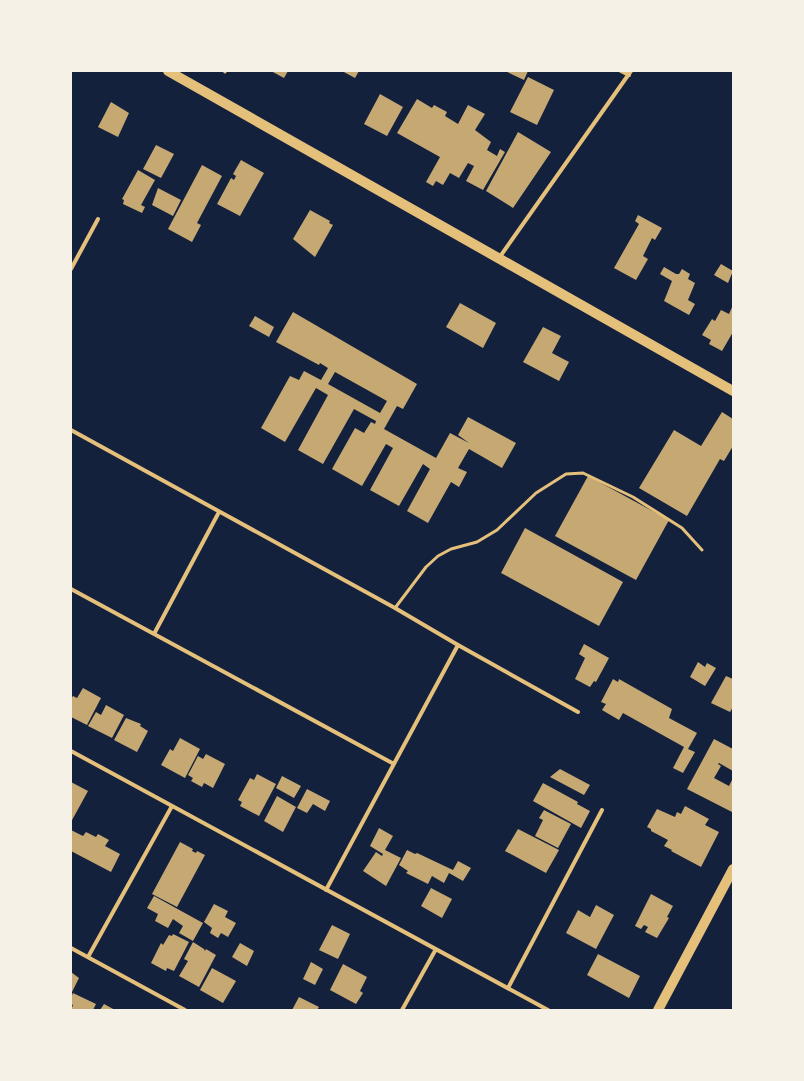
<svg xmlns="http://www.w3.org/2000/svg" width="804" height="1081" viewBox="0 0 804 1081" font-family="'Open Sans',sans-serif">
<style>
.building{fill:#c6a872;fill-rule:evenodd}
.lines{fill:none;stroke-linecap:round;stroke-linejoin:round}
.service{stroke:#e5c07b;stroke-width:3}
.minor{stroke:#e5c07b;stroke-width:4}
.primary{stroke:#e5c07b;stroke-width:10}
</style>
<rect width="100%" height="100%" fill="#14213d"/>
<path class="building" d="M 271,71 L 288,71 L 284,78 Z
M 342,71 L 359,71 L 355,78 Z
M 505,71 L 528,71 L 524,80 Z
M 528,77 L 554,90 L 537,125 L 510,112 Z
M 380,94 L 403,107 L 387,136 L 364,124 Z
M 417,99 L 432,108 L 434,105 L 447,112 L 445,116 L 458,124 L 468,105 L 485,114 L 475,130 L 491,142 L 487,150 L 497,156 L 500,149 L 505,152 L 483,190 L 466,181 L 474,166 L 468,163 L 459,178 L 450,173 L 443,185 L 436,181 L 433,186 L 426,182 L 440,157 L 397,133 Z
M 111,102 L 129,113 L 118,137 L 98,127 Z
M 518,132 L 551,152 L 513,208 L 486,191 Z
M 156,145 L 174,154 L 161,178 L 143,169 Z
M 241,160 L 264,173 L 240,216 L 217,204 L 231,178 L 234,180 L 236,176 L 233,174 Z
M 202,165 L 222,176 L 197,223 L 201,225 L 192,242 L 168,229 Z
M 138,170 L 155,180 L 141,205 L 145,207 L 142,213 L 123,204 L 124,200 L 122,199 Z
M 158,188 L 181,200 L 173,216 L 152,205 Z
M 310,210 L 330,221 L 329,223 L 333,225 L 315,257 L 293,239 Z
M 638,215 L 662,228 L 655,240 L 652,238 L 643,256 L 648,259 L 636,280 L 614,268 L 639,224 L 635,221 Z
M 721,264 L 733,271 L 728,283 L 714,275 Z
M 664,267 L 676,274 L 679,274 L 682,269 L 690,274 L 688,279 L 695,283 L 688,300 L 695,304 L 689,315 L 664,301 L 672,281 L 660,274 Z
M 460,303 L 496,323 L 483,348 L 446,327 Z
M 733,305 L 733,332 L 722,351 L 709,344 L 711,340 L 702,335 L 712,319 L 715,321 L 721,310 L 729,314 Z
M 293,312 L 417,384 L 403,409 L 397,406 L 384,429 L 436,458 L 450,433 L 469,443 L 458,435 L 468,417 L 516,443 L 502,468 L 469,449 L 458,468 L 467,472 L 459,487 L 451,482 L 428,523 L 407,511 L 430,469 L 423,464 L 399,506 L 370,490 L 393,448 L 386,444 L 362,486 L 332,469 L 355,428 L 364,433 L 371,422 L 375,424 L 376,421 L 354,409 L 323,464 L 298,450 L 328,395 L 316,388 L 285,442 L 261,428 L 290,376 L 299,380 L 304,371 L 321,380 L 328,368 L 320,363 L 319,365 L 276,342 ZM 335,372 L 387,401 L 380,413 L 328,384 Z
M 255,316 L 274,327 L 269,337 L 249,326 Z
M 543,327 L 561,336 L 552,353 L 569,362 L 559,381 L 523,362 Z
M 722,412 L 733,419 L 733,446 L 724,461 L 720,459 L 687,516 L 639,488 L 674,430 L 701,446 Z
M 588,476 L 669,520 L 636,580 L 555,536 Z
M 525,528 L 623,582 L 599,626 L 501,573 Z
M 584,644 L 609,658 L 596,682 L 594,681 L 590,687 L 575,679 L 585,658 L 579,654 Z
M 698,662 L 705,667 L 707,663 L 716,668 L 705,686 L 690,677 Z
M 726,676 L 733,679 L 733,707 L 730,712 L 711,703 Z
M 613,679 L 618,682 L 619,679 L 672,709 L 669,718 L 697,733 L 688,749 L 695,752 L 683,773 L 673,768 L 684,747 L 623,713 L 619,720 L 602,710 L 606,704 L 601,702 Z
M 83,688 L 101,698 L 87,725 L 71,717 L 71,699 L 73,696 L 77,698 Z
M 106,705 L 124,715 L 112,738 L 88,726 L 96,712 L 101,715 Z
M 126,718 L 141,724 L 140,726 L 148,731 L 137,752 L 114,740 Z
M 180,738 L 200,749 L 185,778 L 161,765 L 170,749 L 173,751 Z
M 714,739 L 733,749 L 733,771 L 719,763 L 718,764 L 721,766 L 714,778 L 729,786 L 733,778 L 732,812 L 687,789 Z
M 206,754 L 225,764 L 213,788 L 204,783 L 202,787 L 191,781 L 193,778 L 188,775 L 198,756 L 203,759 Z
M 560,769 L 590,785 L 584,795 L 550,777 Z
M 257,774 L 276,784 L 259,816 L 240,806 L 242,802 L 238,800 L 250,778 L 254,780 Z
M 282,776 L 301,786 L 294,798 L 276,788 Z
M 71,782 L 88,791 L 71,822 Z
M 543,783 L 578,802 L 577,804 L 590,811 L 581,828 L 533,801 Z
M 307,789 L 330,801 L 325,811 L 313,804 L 307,813 L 297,808 Z
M 277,796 L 296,807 L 283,832 L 264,821 Z
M 685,806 L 709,819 L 705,825 L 719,832 L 701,867 L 671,851 L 672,850 L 664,846 L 668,840 L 651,831 L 651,829 L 647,827 L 657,809 L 675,817 L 677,812 L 681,814 Z
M 544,810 L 571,824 L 558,848 L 535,836 L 543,820 L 539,818 Z
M 379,828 L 393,836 L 385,850 L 401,858 L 386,886 L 363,871 L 376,852 L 382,856 L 383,854 L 370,846 Z
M 518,829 L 559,850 L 546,873 L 505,851 Z
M 71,830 L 83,836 L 86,832 L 96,837 L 98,834 L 109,840 L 105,846 L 120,854 L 111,872 L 71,851 Z
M 180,842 L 193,849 L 192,851 L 196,853 L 197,851 L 205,855 L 177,907 L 152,894 Z
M 407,850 L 415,854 L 417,853 L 453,870 L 458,861 L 471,868 L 463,881 L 449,873 L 444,883 L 432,876 L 428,884 L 406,873 L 408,871 L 399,865 Z
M 431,888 L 452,899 L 442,918 L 421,906 Z
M 651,894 L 673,906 L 667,917 L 669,918 L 657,938 L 645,932 L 648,927 L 644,925 L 641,929 L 635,926 Z
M 154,896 L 203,923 L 193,941 L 179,933 L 183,926 L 173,919 L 168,928 L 155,921 L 158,914 L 147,908 Z
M 214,904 L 228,911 L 225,917 L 236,923 L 228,937 L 221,933 L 218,938 L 210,933 L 212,928 L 204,922 Z
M 596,905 L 614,915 L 596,949 L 566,933 L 578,910 L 590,917 Z
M 332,925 L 350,934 L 338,959 L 319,950 Z
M 173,934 L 189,942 L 174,971 L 167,968 L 166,971 L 151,963 L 161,943 L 163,945 L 169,935 L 172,936 Z
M 193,942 L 204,949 L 205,951 L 206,949 L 216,955 L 199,987 L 179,976 L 188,961 L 184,959 Z
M 240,943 L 254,951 L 247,966 L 232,957 Z
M 598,954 L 640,976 L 629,998 L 587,975 Z
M 311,962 L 323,969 L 315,985 L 303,979 Z
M 343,964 L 367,977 L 360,991 L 363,993 L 356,1004 L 330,990 Z
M 212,968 L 236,981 L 223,1003 L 200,990 Z
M 71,972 L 79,978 L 71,994 Z
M 73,993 L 96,1004 L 93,1010 L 71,1010 L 73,1005 L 71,1004 L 71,997 Z
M 299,997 L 319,1007 L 317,1010 L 292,1010 Z
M 104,1004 L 115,1010 L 100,1010 Z"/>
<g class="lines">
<path class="service" d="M 224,71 L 225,72
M 395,608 L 426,567 L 438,556 L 451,549 L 477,542 L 497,530 L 536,493 L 566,474 L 583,473 L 633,497 L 682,528 L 702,550"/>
<path class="minor" d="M 621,71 L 629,75
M 499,258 L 631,71
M 71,269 L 98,219
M 71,430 L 395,608 L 458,645 L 578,712
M 71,589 L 394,764
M 154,634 L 219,512
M 71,751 L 548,1010
M 326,890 L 458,645
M 71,948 L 185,1010
M 88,957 L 172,806
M 508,988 L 602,810
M 402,1010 L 436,949"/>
<path class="primary" d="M 168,71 L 733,391
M 658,1010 L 733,869"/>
</g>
<rect width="804" height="1081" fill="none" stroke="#f6f1e7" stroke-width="144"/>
</svg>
